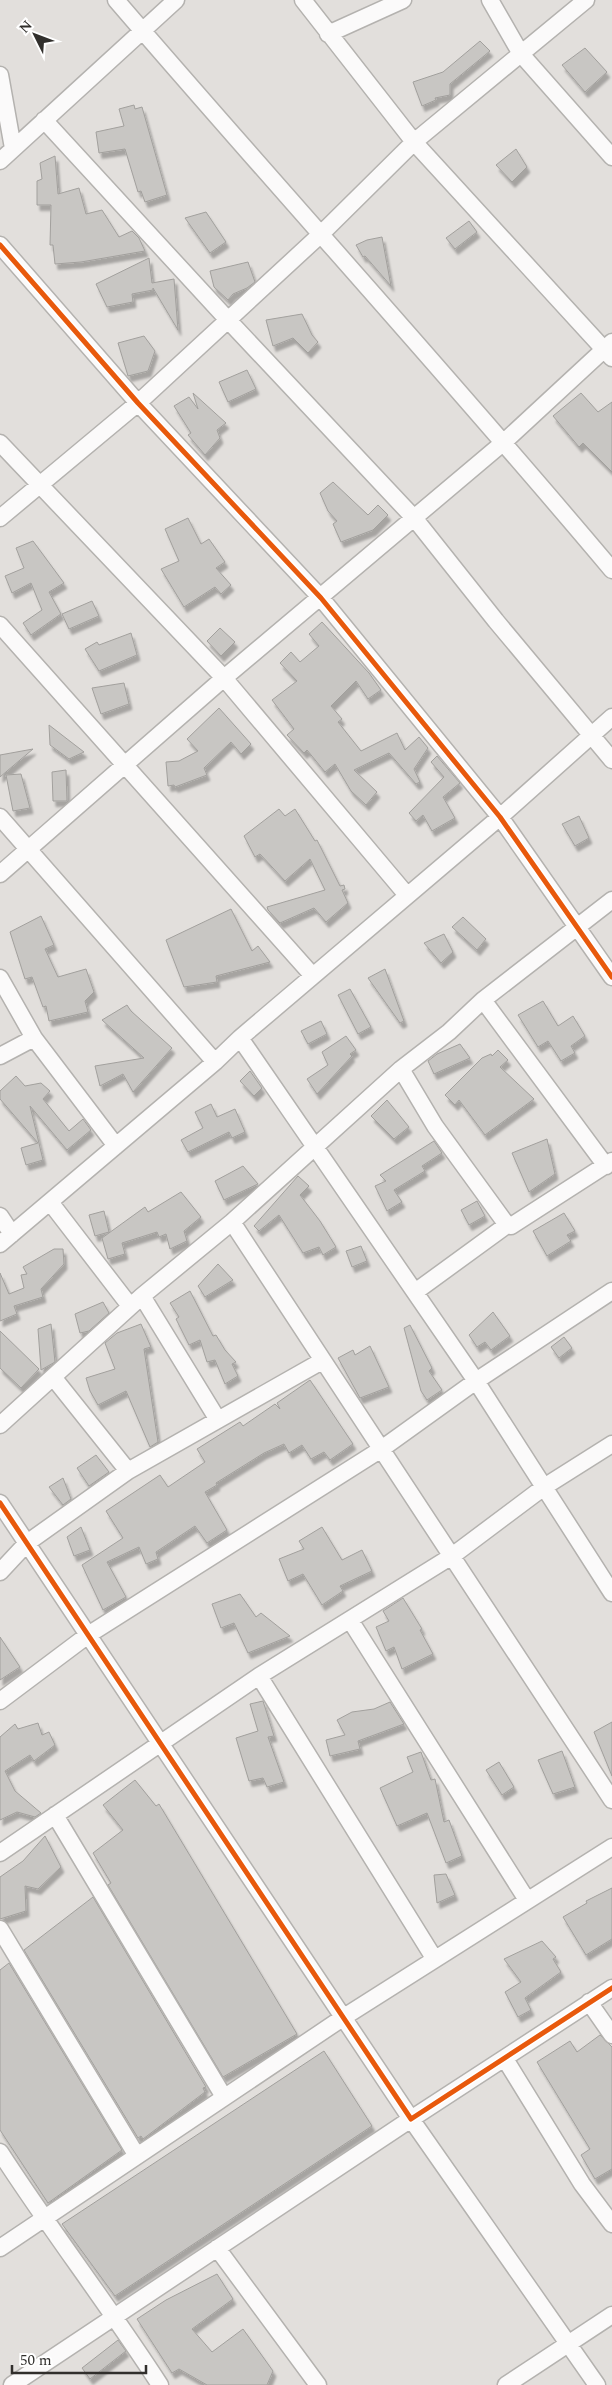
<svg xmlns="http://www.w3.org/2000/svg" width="612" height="2385" viewBox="0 0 612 2385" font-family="Spectral,serif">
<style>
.building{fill:#c8c6c3;stroke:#a2a09d;filter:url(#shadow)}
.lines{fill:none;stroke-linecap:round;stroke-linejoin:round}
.street-casing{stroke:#b4b2af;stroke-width:19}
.street{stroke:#fbfafa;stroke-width:16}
.cycleway-casing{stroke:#fff;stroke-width:8}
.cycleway{stroke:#e8590c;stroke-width:5}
</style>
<defs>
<filter id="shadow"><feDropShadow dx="3" dy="5.5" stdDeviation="1" flood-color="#0004"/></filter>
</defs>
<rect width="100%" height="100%" fill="#e2dfdc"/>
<path class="building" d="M 480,41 L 490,51 L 450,84 L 450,95 L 435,98 L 436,100 L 422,106 L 413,82 L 443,72 Z
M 585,48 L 607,72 L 585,92 L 562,65 Z
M 134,105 L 135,109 L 142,107 L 167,195 L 145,202 L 141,191 L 138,192 L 125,149 L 99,153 L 96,132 L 124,126 L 119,109 Z
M 516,149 L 527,167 L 512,182 L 496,165 Z
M 55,156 L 58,194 L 79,188 L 86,214 L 102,210 L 119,237 L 132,231 L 139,238 L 145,251 L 81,262 L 55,264 L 53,245 L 50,245 L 51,205 L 37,205 L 37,181 L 42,179 L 40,163 Z
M 206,212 L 226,242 L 210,253 L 185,218 Z
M 469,221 L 477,232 L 455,249 L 446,238 Z
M 382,237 L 391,286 L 365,256 L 363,257 L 356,245 L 367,240 Z
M 149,258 L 152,283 L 174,279 L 178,330 L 153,288 L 153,290 L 132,294 L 133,302 L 107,307 L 96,284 Z
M 248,262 L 255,282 L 247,288 L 233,294 L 228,300 L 214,287 L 210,271 Z
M 302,314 L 312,335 L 318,342 L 308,353 L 293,338 L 273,346 L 266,320 Z
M 144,336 L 155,351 L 148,371 L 128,376 L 118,343 Z
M 247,370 L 256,389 L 228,402 L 219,382 Z
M 193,393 L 226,423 L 217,430 L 220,438 L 205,455 L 188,435 L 191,433 L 174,406 L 189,397 L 198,409 Z
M 581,393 L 598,412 L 612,402 L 612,472 L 583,443 L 579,447 L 553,416 Z
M 333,482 L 368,515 L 378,505 L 388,515 L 373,530 L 341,542 L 333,524 L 337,521 L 328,511 L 320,493 Z
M 188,518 L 201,544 L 209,539 L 225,562 L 216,568 L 231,585 L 221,594 L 215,587 L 184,607 L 161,569 L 179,561 L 165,529 Z
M 33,541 L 64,583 L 49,592 L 61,614 L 31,635 L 23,623 L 42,610 L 31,583 L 12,593 L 5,576 L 24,568 L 16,548 Z
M 92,601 L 99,616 L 69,629 L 62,614 Z
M 322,622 L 369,673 L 381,690 L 368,699 L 356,681 L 331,706 L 342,719 L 338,722 L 361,751 L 397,733 L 405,750 L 419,737 L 428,748 L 414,769 L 420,782 L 416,784 L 389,753 L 354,770 L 377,792 L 366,805 L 351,791 L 335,764 L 325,772 L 307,750 L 304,753 L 287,735 L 294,729 L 272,700 L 297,681 L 280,663 L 291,652 L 300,662 L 319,646 L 309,634 Z
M 220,628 L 235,642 L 221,656 L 207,641 Z
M 131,633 L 137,655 L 99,671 L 85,649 L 97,642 L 99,645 Z
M 124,683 L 129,704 L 101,714 L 92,688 Z
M 219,708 L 251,744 L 241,754 L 231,742 L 204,768 L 207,775 L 175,787 L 174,785 L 168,786 L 166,762 L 179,761 L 198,751 L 187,739 Z
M 49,725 L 84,752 L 69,759 L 50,745 Z
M 33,749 L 0,777 L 0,755 Z
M 437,756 L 460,783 L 443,797 L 455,818 L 432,831 L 423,815 L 416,821 L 409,813 L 444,777 L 431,762 Z
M 66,770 L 67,801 L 53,801 L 52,772 Z
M 21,774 L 30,808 L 13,811 L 6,775 Z
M 279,809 L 285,816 L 295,809 L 315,841 L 317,840 L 340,886 L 344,885 L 345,889 L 342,890 L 348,903 L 326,922 L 314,908 L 280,923 L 268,910 L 267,907 L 325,890 L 310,859 L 285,881 L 260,854 L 255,857 L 244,836 Z
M 579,816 L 589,838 L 575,846 L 562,824 Z
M 231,909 L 252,951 L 258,946 L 270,962 L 216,976 L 217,982 L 184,987 L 166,940 Z
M 41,916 L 54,945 L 45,949 L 58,977 L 86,969 L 94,992 L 85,1001 L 88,1012 L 49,1021 L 46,1006 L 43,1007 L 32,977 L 25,979 L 10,932 Z
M 463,917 L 486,939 L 477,950 L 452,927 Z
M 444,934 L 453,952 L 441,963 L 424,943 Z
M 385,969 L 404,1021 L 400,1023 L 368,978 Z
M 350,989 L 371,1027 L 358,1034 L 338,995 Z
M 543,1001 L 558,1026 L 573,1016 L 585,1036 L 571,1046 L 575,1053 L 561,1061 L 548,1041 L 538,1047 L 518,1015 Z
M 127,1005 L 131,1011 L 172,1048 L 133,1092 L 123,1074 L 100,1086 L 95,1066 L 144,1058 L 102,1020 Z
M 321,1021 L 327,1034 L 308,1044 L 301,1031 Z
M 346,1036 L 356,1050 L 350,1054 L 352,1056 L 317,1094 L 307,1079 L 328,1065 L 322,1052 Z
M 460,1044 L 470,1058 L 434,1074 L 428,1061 L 437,1054 Z
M 498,1050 L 508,1060 L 500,1067 L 534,1099 L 485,1135 L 459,1100 L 455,1105 L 445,1095 L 482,1058 L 491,1054 L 492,1056 Z
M 250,1071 L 262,1088 L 254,1096 L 240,1081 Z
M 16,1076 L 25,1086 L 41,1083 L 50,1091 L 43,1099 L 69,1131 L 83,1119 L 91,1130 L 67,1150 L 30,1106 L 43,1160 L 26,1165 L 21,1148 L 38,1143 L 0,1099 L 0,1091 Z
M 387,1100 L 409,1127 L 394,1139 L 371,1116 Z
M 211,1104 L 217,1117 L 235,1109 L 245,1132 L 232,1138 L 229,1132 L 188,1152 L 181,1140 L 203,1128 L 195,1112 Z
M 547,1139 L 555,1174 L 529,1192 L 512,1153 Z
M 434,1141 L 442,1153 L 422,1166 L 425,1171 L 394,1190 L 402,1202 L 387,1211 L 375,1186 L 386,1181 L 380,1175 Z
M 243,1166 L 258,1184 L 224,1200 L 215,1181 Z
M 298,1176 L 309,1186 L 300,1195 L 320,1221 L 336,1247 L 323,1255 L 319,1247 L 303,1253 L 279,1215 L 259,1231 L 254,1226 Z
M 181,1192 L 201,1217 L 184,1231 L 187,1241 L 170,1249 L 166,1234 L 159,1237 L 157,1232 L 122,1243 L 125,1254 L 108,1259 L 102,1238 L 145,1207 L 148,1212 Z
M 477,1201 L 485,1216 L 469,1225 L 461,1210 Z
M 104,1211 L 109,1232 L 95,1236 L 89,1215 Z
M 564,1213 L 575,1231 L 567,1235 L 571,1241 L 547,1256 L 533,1231 Z
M 361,1246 L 367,1261 L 352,1267 L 346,1251 Z
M 54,1249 L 63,1249 L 64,1264 L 41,1289 L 43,1297 L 14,1306 L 17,1314 L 0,1321 L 0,1273 L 9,1294 L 24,1288 L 21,1275 L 27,1274 L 23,1267 Z
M 218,1264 L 233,1280 L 205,1297 L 198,1286 Z
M 190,1291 L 213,1336 L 216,1335 L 225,1350 L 236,1362 L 232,1364 L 238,1376 L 225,1384 L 215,1360 L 207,1362 L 200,1340 L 189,1345 L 176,1319 L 179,1317 L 170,1303 Z
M 103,1302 L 109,1313 L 89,1331 L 80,1333 L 75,1314 Z
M 493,1312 L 510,1336 L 491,1350 L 485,1342 L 477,1347 L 469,1335 Z
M 51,1324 L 55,1362 L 41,1370 L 38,1329 Z
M 141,1324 L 151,1347 L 144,1349 L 158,1442 L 150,1447 L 126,1391 L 98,1405 L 90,1391 L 86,1378 L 115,1369 L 105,1343 L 117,1333 Z
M 410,1325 L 432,1368 L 429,1371 L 442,1390 L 427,1400 L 421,1391 L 404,1328 Z
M 0,1331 L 39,1369 L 21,1388 L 0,1368 Z
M 564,1337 L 572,1348 L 559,1358 L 551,1347 Z
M 370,1346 L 389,1387 L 360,1398 L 338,1358 L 353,1350 L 355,1355 Z
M 310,1380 L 353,1444 L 330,1460 L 324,1452 L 311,1459 L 302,1445 L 289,1453 L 284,1444 L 264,1453 L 216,1483 L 217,1485 L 205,1492 L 227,1530 L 207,1543 L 195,1526 L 156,1552 L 158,1559 L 146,1564 L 139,1547 L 107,1562 L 126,1597 L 103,1610 L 82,1565 L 123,1538 L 106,1511 L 160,1475 L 168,1487 L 205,1462 L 197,1449 L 240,1422 L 243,1426 L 275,1404 L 280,1409 L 277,1403 Z
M 96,1455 L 109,1472 L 89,1486 L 77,1468 Z
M 63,1478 L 71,1499 L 63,1505 L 49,1487 Z
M 81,1527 L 90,1550 L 74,1556 L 67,1537 Z
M 322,1527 L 342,1560 L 362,1550 L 372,1571 L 340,1586 L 343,1591 L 322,1605 L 303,1574 L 288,1581 L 279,1559 L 304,1549 L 299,1541 Z
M 240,1594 L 256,1617 L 261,1613 L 290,1636 L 248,1653 L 234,1623 L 221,1628 L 212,1604 Z
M 403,1598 L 422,1629 L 420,1630 L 433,1654 L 402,1669 L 394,1647 L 386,1651 L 376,1627 L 389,1621 L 383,1611 Z
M 0,1637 L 20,1667 L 0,1680 Z
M 263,1701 L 274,1736 L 268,1737 L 284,1782 L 267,1787 L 263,1778 L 249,1781 L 236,1738 L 258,1731 L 250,1704 Z
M 390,1702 L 404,1724 L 358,1741 L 360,1749 L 330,1756 L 326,1740 L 345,1735 L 337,1720 L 352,1712 L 374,1709 Z
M 612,1722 L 612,1776 L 594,1732 Z
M 38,1723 L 42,1735 L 49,1732 L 55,1745 L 34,1761 L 30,1755 L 5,1771 L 15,1791 L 41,1813 L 35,1817 L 17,1812 L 0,1820 L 0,1737 L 15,1724 L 18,1729 Z
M 562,1751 L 575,1787 L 553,1794 L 538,1760 Z
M 421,1752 L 431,1780 L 435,1779 L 444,1822 L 449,1820 L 462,1856 L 446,1863 L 427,1813 L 397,1826 L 380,1788 L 413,1772 L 407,1757 Z
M 499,1762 L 514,1787 L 502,1795 L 486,1770 Z
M 135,1780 L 156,1806 L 159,1804 L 297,2034 L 223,2077 L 108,1885 L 111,1883 L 93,1853 L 123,1830 L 103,1805 Z
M 45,1836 L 61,1867 L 38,1889 L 25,1886 L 26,1911 L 0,1919 L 0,1877 L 23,1861 Z
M 446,1874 L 455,1895 L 437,1903 L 434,1875 Z
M 612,1888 L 612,1939 L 586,1955 L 563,1917 L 587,1903 L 586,1901 Z
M 93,1897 L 206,2087 L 203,2088 L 205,2092 L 143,2139 L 141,2136 L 138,2138 L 24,1950 Z
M 542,1941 L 556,1957 L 553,1959 L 561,1972 L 525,1998 L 531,2010 L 518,2017 L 505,1992 L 521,1982 L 504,1959 Z
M 9,1963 L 122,2150 L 48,2203 L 0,2130 L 0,1970 Z
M 600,2035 L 612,2047 L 612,2169 L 595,2179 L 581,2155 L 590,2149 L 537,2062 L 570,2041 L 577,2052 Z
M 324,2051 L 372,2126 L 115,2296 L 62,2224 Z
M 217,2274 L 233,2299 L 192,2329 L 212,2352 L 243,2329 L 273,2371 L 267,2385 L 207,2385 L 179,2369 L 172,2373 L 137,2319 L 166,2300 Z
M 118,2340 L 126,2351 L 90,2379 L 82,2368 Z"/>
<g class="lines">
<g class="street-casing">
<path id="street" d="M 116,0 C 280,191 450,377 612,570
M 490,0 L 521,54 L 612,157
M 586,0 L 414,142 L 612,358
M 328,34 L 403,0
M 0,75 L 13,148
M 44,120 L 228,320 L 415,519 L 496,621 L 612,760
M 0,161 L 176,0
M 0,245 L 138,403 L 321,598 L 500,817 L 612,977
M 0,443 L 224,678 L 406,894
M 0,518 L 138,403 L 320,235 L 414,142 L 303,0
M 0,625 L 313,976
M 0,817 L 215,1062
M 0,874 L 224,678 L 504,442 L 612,342
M 0,978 L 34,1038
M 483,1000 L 606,1166
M 240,1038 L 476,1381 L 612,1593
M 0,1056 L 34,1038 L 116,1146
M 401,1069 L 435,1126 L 507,1225 L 511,1226 L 612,1161
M 50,1202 L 130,1306
M 0,1216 L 12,1234
M 232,1222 L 612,1800
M 0,1244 L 215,1062 L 240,1038 L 500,817 L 612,717
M 415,1292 L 507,1225
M 142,1296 L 218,1420
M 53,1377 L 128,1471
M 0,1425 L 142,1296 L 232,1222 L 401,1069 L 449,1032 L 483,1000 L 612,900
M 0,1503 L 411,2119 L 612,1988
M 0,1572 L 27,1543 L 128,1471 L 322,1361
M 350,1620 L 527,1900
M 259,1676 L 434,1958
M 0,1701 L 88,1635 L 380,1450 L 476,1381 L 612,1291
M 55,1815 L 224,2097
M 0,1853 L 259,1676 L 452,1556 L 544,1487 L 612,1444
M 0,1929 L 137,2156
M 589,2002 L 612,2035
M 505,2059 L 582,2184 L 612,2224
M 0,2152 C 51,2231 109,2306 160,2385
M 0,2248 L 344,2017 L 612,1847
M 217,2248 L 318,2385
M 12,2385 L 411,2119 L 597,2385
M 506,2385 L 612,2315"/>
</g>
<use href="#street" class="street"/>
<g class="cycleway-casing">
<path id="cycleway" d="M 0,245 L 138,403 L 321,598 L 500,817 L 612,977
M 0,1503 L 411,2119 L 612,1988"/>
</g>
<use href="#cycleway" class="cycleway"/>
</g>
<g transform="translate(35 35) rotate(312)" stroke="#ffffff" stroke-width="4" paint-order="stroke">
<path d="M0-4L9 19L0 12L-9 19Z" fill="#312f2c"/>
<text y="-8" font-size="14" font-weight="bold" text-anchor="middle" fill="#312f2c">N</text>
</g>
<path d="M12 2365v8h134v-8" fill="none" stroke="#312f2c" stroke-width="2.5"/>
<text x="20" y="2365" font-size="15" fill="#312f2c" stroke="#ffffff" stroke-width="4" paint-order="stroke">50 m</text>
</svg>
